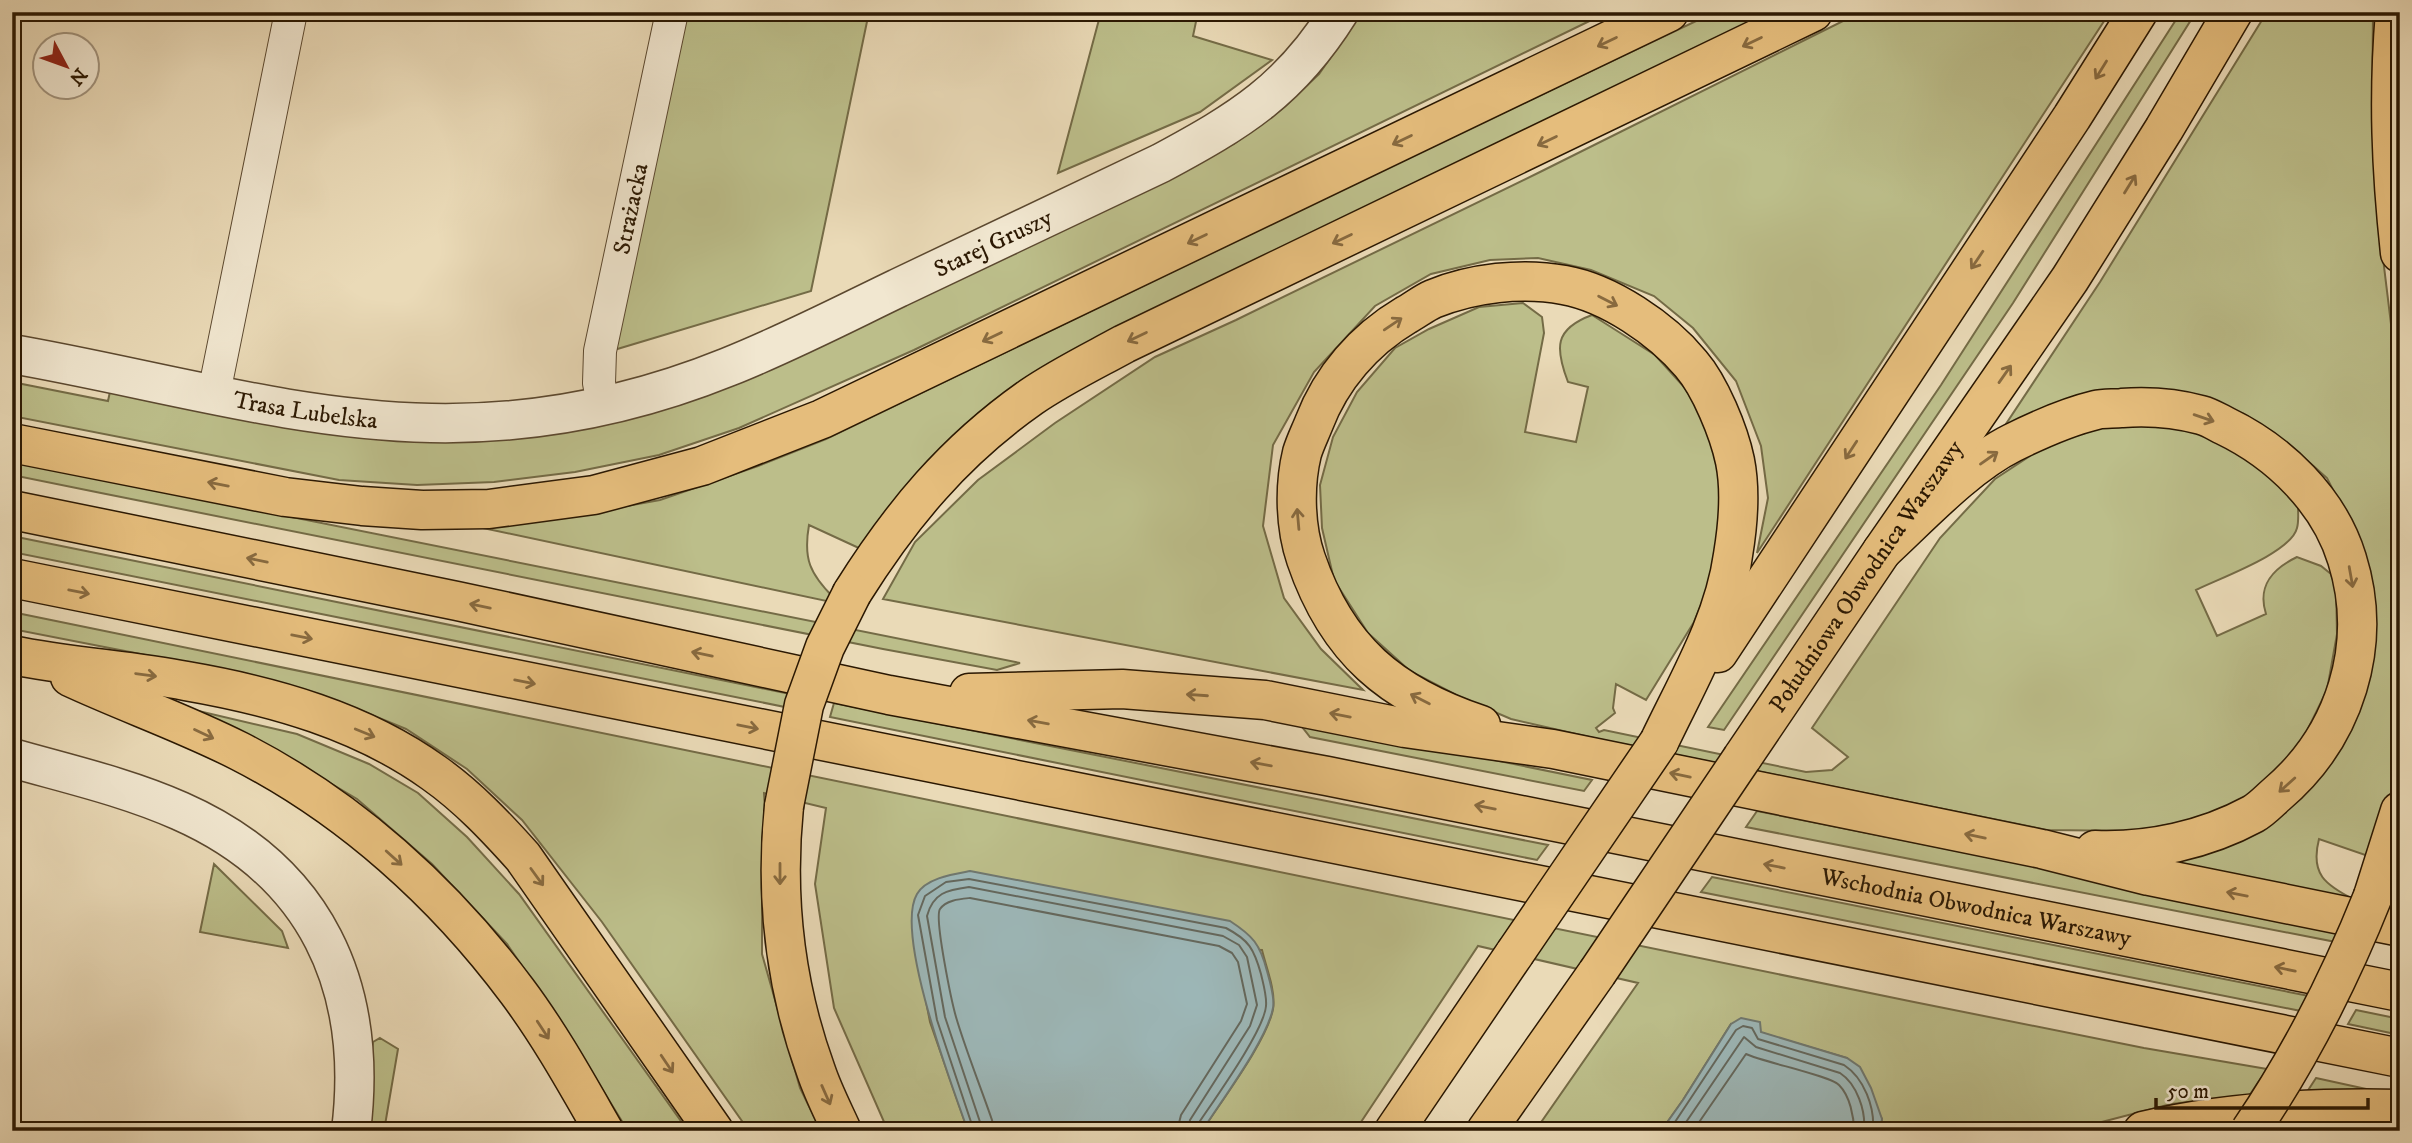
<svg xmlns="http://www.w3.org/2000/svg" width="2412" height="1143" viewBox="0 0 2412 1143" font-family="'IM FELL DW Pica',serif">
<style>
.green{fill:#bcbe8a;stroke:#746b46;stroke-width:2}
.water{fill:#9db8b9;stroke:#6f7870;stroke-width:2}
.lines{fill:none;stroke-linecap:round;stroke-linejoin:round}
.shore{stroke:#64685e;stroke-width:2}
.minor-casing{stroke:#5b482f;stroke-width:34}
.tertiary-casing{stroke:#5b482f;stroke-width:41}
.motorway-casing{stroke:#2b1802;stroke-width:41}
.minor{stroke:#f1e7d0;stroke-width:32}
.tertiary{stroke:#f1e7d0;stroke-width:38}
.motorway{stroke:#e5bd7c;stroke-width:38}
.motorway-bridge-casing{stroke:#2b1802;stroke-width:41;stroke-linecap:butt}
.motorway-bridge{stroke:#e5bd7c;stroke-width:38}
.oneway{stroke:#886a3f}
.labels{text-anchor:middle;stroke-width:5;stroke-linejoin:round;paint-order:stroke}
.street-label{font-size:24px;fill:#2b1802;stroke:#f1e7d0}
</style>
<rect width="100%" height="100%" fill="#eadab7"/>
<filter id="stains"><feTurbulence type="fractalNoise" baseFrequency=".00286" numOctaves="4"/><feColorMatrix values="0 0 0 0 .2 0 0 0 0 .09 0 0 0 0 .02 0 0 0 .5 -.17"/></filter>
<radialGradient id="worn" r=".72"><stop offset=".6" stop-color="#630" stop-opacity="0"/><stop offset="1" stop-color="#630" stop-opacity=".3"/></radialGradient>
<path class="green" d="M 682,12 L 869,12 L 811,291 L 614,350 Z
M 1101,12 L 1198,12 L 1193,36 L 1272,60 L 1200,112 L 1058,173 Z
M 1362,12 L 1608,12 L 914,350 L 739,428 L 659,455 L 575,472 L 494,482 L 417,485 L 339,480 L 12,416 L 12,382 L 108,401 L 111,387 L 288,422 L 727,384 L 1234,144 L 1283,108 L 1319,74 Z
M 1715,12 L 1772,12 L 1111,331 L 861,549 L 809,525 C 803,559 810,574 834,598 L 831,602 L 483,528 L 577,515 L 660,500 L 758,466 L 826,439 L 1379,172 Z
M 1861,12 L 2110,12 L 1757,553 L 1768,498 L 1761,446 L 1736,381 L 1693,328 L 1654,296 L 1591,270 L 1538,258 L 1490,260 L 1431,274 L 1375,306 L 1314,372 L 1273,445 L 1263,526 L 1284,598 L 1321,649 L 1363,690 L 883,599 L 915,542 L 978,480 L 1055,423 L 1155,357 L 1236,320 L 1542,171 Z
M 2181,12 L 2196,12 L 2013,303 L 1724,730 L 1708,727 L 1941,385 Z
M 2267,12 L 2373,12 L 2372,123 L 2382,250 L 2400,398 L 2400,749 L 2392,790 L 2371,857 L 2319,839 C 2310,874 2325,885 2355,900 L 2151,867 L 2345,735 L 2350,523 L 2327,478 L 2290,445 L 2244,414 L 2198,397 L 1994,442 L 2100,282 Z
M 1523,303 L 1542,317 L 1544,333 L 1525,432 L 1576,442 L 1588,387 L 1568,382 C 1555,348 1554,329 1592,315 L 1655,355 L 1685,388 L 1707,425 L 1720,465 L 1726,517 L 1717,567 L 1694,622 L 1646,700 L 1616,684 L 1613,708 L 1615,713 L 1596,728 L 1599,732 L 1604,730 L 1806,772 L 1832,770 L 1848,757 L 1812,728 L 1940,538 L 1995,479 L 2045,446 L 2090,430 L 2131,423 L 2181,426 L 2227,446 L 2257,465 L 2298,505 C 2298,512 2299,521 2297,528 C 2291,553 2220,578 2196,590 L 2217,636 L 2266,614 C 2257,586 2272,569 2297,557 L 2321,566 L 2331,574 L 2336,590 L 2337,634 L 2327,690 L 2301,743 L 2273,774 L 2242,800 L 2206,817 L 2137,831 L 2047,830 L 1598,739 L 1511,719 L 1462,698 L 1410,671 L 1368,633 L 1334,580 L 1322,528 L 1320,485 L 1333,437 L 1357,392 L 1395,348 L 1429,329 L 1479,307 Z
M 12,461 L 1020,663 L 997,670 L 883,649 L 101,493 L 12,475 Z
M 12,536 L 790,694 L 785,707 L 12,552 Z
M 12,612 L 1914,1002 L 2144,1048 L 2267,1069 L 2249,1096 L 2171,1104 L 2067,1131 L 1880,1131 L 1882,1119 L 1847,1058 L 1731,1024 L 1683,1100 L 1661,1131 L 1535,1131 L 1638,983 L 1478,946 L 1355,1131 L 1202,1131 C 1221,1101 1267,1041 1273,1009 C 1276,991 1266,967 1262,950 L 914,939 L 930,1022 L 968,1131 L 888,1131 L 834,1008 L 815,884 L 826,808 L 764,793 L 766,828 L 762,897 L 762,954 L 800,1088 L 821,1131 L 749,1131 L 602,922 L 522,820 L 467,769 L 406,729 L 340,702 L 258,677 L 12,629 Z
M 834,703 L 1548,845 L 1537,860 L 830,717 Z
M 190,709 L 297,734 L 369,764 L 418,793 L 467,837 L 519,894 L 688,1131 L 628,1131 L 560,1021 L 507,944 L 432,864 L 357,799 L 271,748 Z
M 1313,723 L 1592,780 L 1584,791 L 1310,737 L 1303,728 Z
M 1757,811 L 2343,928 L 2336,942 L 1746,827 Z
M 214,864 L 282,931 L 288,948 L 200,932 Z
M 1712,877 L 2309,996 L 2301,1011 L 1701,892 Z
M 2356,1010 L 2400,1019 L 2400,1035 L 2348,1024 Z
M 380,1038 L 398,1049 L 384,1131 L 366,1131 L 373,1096 L 369,1075 L 373,1042 Z
M 2316,1078 L 2380,1092 L 2305,1095 Z"/>
<path class="water" d="M 970,871 L 1230,921 C 1253,936 1260,944 1267,971 C 1270,982 1275,997 1273,1008 C 1267,1040 1221,1101 1202,1131 L 968,1131 C 952,1086 894,933 917,894 C 926,878 954,874 970,871 Z
M 1741,1018 L 1760,1022 L 1761,1032 L 1847,1058 L 1860,1067 L 1871,1088 L 1882,1119 L 1880,1131 L 1661,1131 L 1683,1100 L 1731,1024 Z"/>
<g class="lines">
<path class="shore" d="M 974,1131 L 937,1020 L 918,915 L 925,896 L 946,882 L 969,879 L 1226,928 C 1249,940 1254,949 1261,974 C 1263,983 1267,996 1266,1006 C 1264,1031 1214,1100 1198,1124 L 1197,1131
M 983,1131 L 945,1017 L 927,916 C 933,893 947,890 969,887 L 1223,936 L 1239,945 L 1247,957 L 1257,1005 L 1250,1026 L 1190,1120 L 1188,1131
M 994,1131 L 992,1120 C 980,1085 966,1051 956,1017 C 952,1003 934,918 940,909 C 946,900 960,899 970,898 L 1219,946 L 1232,953 L 1238,962 L 1247,1004 L 1241,1021 L 1181,1115 L 1177,1131
M 1669,1131 L 1736,1030 L 1743,1026 L 1752,1028 L 1758,1039 L 1844,1065 C 1864,1078 1875,1107 1873,1131
M 1680,1131 L 1744,1037 L 1756,1047 L 1840,1073 C 1857,1084 1866,1111 1864,1131
M 1693,1131 L 1746,1054 C 1763,1062 1831,1076 1839,1085 C 1850,1096 1854,1117 1854,1131"/>
<g class="minor-casing">
<g id="minor">
<path d="M 214,393 L 291,12"/>
<path id="s1" d="M 603,405 L 599,383 L 600,351 L 672,12"/>
</g>
</g>
<g class="tertiary-casing">
<g id="tertiary">
<path id="s2" d="M 12,354 C 151,378 290,420 431,423 C 532,425 634,405 728,367 C 786,344 842,315 898,288 C 986,246 1074,204 1161,163 C 1241,120 1290,90 1339,12"/>
<path d="M 12,758 C 68,774 126,787 180,811 C 316,871 369,986 351,1131"/>
</g>
</g>
<g class="motorway-casing">
<g id="motorway">
<path d="M 2395,12 C 2388,96 2391,169 2400,253"/>
<path d="M 12,443 L 285,497 L 362,506 L 422,510 L 489,509 L 594,495 L 702,466 L 822,419 L 1669,12"/>
<path id="s3" d="M 12,510 L 457,601 L 889,695 L 1327,776 L 2400,992"/>
<path d="M 1882,551 C 1920,516 1966,466 2012,443 C 2038,430 2067,417 2096,410 C 2104,408 2114,409 2122,408 C 2149,406 2175,408 2201,415 C 2209,417 2217,422 2225,426 C 2279,452 2329,500 2347,559 C 2374,645 2345,736 2277,794 C 2270,800 2262,809 2253,814 C 2205,840 2149,852 2095,850"/>
<path d="M 12,578 L 2400,1058"/>
<path d="M 852,593 C 901,515 954,451 1031,397 C 1060,377 1093,361 1124,344 L 1813,12"/>
<path d="M 1718,653 L 2072,117 L 2138,12"/>
<path d="M 12,655 C 70,667 129,670 186,681 C 273,696 362,721 434,773 C 468,797 496,827 523,857 L 714,1131"/>
<path d="M 70,677 C 126,703 184,723 239,751 C 349,807 444,893 517,991 C 550,1035 577,1084 604,1131"/>
<path d="M 969,693 L 1122,689 L 1265,700 L 1405,728 L 1553,749 L 2042,849 L 2149,876 L 2400,927"/>
<path d="M 1481,725 C 1391,695 1337,650 1306,559 C 1295,527 1294,486 1302,453 C 1305,443 1310,433 1314,423 C 1331,378 1364,340 1406,315 C 1415,310 1424,303 1433,299 C 1472,283 1522,277 1564,285 C 1609,293 1662,329 1691,364 C 1710,386 1729,432 1735,461 C 1741,491 1738,525 1733,555 C 1724,621 1687,683 1659,742"/>
<path id="s4" d="M 1742,758 L 1882,551 L 2070,279 L 2164,129 L 2233,12"/>
<path d="M 784,806 C 775,895 785,986 816,1071 C 823,1092 833,1111 842,1131"/>
<path d="M 2373,896 L 2400,811"/>
<path d="M 1394,1131 L 1515,953"/>
<path d="M 1486,1131 L 1597,973"/>
<path d="M 2143,1131 C 2226,1111 2314,1107 2400,1109"/>
</g>
</g>
<use href="#minor" class="minor"/>
<use href="#tertiary" class="tertiary"/>
<use href="#motorway" class="motorway"/>
<g class="motorway-bridge-casing">
<path id="motorway-bridge" d="M 784,806 L 804,705 L 825,647 L 852,593
M 1515,953 L 1659,742
M 1597,973 L 1742,758
M 2250,1131 C 2301,1056 2339,981 2373,896"/>
</g>
<use href="#motorway-bridge" class="motorway-bridge"/>
</g>
<defs><path id="oneway-shaft" d="M-6 0H5M1.5-3L5.5 0L1.5 3" fill="none" stroke-width="1.6" stroke-linecap="round" stroke-linejoin="round" transform="scale(1.75)"/></defs>
<g class="oneway">
<use href="#oneway-shaft" transform="translate(1607 42) rotate(154)"/>
<use href="#oneway-shaft" transform="translate(1752 42) rotate(154)"/>
<use href="#oneway-shaft" transform="translate(2101 70) rotate(122)"/>
<use href="#oneway-shaft" transform="translate(1402 140) rotate(154)"/>
<use href="#oneway-shaft" transform="translate(1547 141) rotate(154)"/>
<use href="#oneway-shaft" transform="translate(2130 184) rotate(-58)"/>
<use href="#oneway-shaft" transform="translate(1197 239) rotate(154)"/>
<use href="#oneway-shaft" transform="translate(1342 239) rotate(154)"/>
<use href="#oneway-shaft" transform="translate(1977 260) rotate(124)"/>
<use href="#oneway-shaft" transform="translate(1608 301) rotate(27)"/>
<use href="#oneway-shaft" transform="translate(1393 324) rotate(-34)"/>
<use href="#oneway-shaft" transform="translate(992 337) rotate(154)"/>
<use href="#oneway-shaft" transform="translate(1137 337) rotate(154)"/>
<use href="#oneway-shaft" transform="translate(2005 374) rotate(-55)"/>
<use href="#oneway-shaft" transform="translate(2204 418) rotate(19)"/>
<use href="#oneway-shaft" transform="translate(1851 450) rotate(123)"/>
<use href="#oneway-shaft" transform="translate(1989 458) rotate(-35)"/>
<use href="#oneway-shaft" transform="translate(218 484) rotate(-169)"/>
<use href="#oneway-shaft" transform="translate(1298 519) rotate(-95)"/>
<use href="#oneway-shaft" transform="translate(257 560) rotate(-168)"/>
<use href="#oneway-shaft" transform="translate(2351 577) rotate(80)"/>
<use href="#oneway-shaft" transform="translate(79 592) rotate(11)"/>
<use href="#oneway-shaft" transform="translate(480 606) rotate(-168)"/>
<use href="#oneway-shaft" transform="translate(302 637) rotate(11)"/>
<use href="#oneway-shaft" transform="translate(702 654) rotate(-168)"/>
<use href="#oneway-shaft" transform="translate(146 675) rotate(8)"/>
<use href="#oneway-shaft" transform="translate(525 682) rotate(11)"/>
<use href="#oneway-shaft" transform="translate(1197 695) rotate(-176)"/>
<use href="#oneway-shaft" transform="translate(1420 699) rotate(-153)"/>
<use href="#oneway-shaft" transform="translate(1340 715) rotate(-169)"/>
<use href="#oneway-shaft" transform="translate(1038 722) rotate(-170)"/>
<use href="#oneway-shaft" transform="translate(748 727) rotate(11)"/>
<use href="#oneway-shaft" transform="translate(365 733) rotate(22)"/>
<use href="#oneway-shaft" transform="translate(204 734) rotate(25)"/>
<use href="#oneway-shaft" transform="translate(1261 764) rotate(-170)"/>
<use href="#oneway-shaft" transform="translate(1680 775) rotate(-168)"/>
<use href="#oneway-shaft" transform="translate(2287 785) rotate(138)"/>
<use href="#oneway-shaft" transform="translate(1485 807) rotate(-169)"/>
<use href="#oneway-shaft" transform="translate(1975 836) rotate(-168)"/>
<use href="#oneway-shaft" transform="translate(394 858) rotate(42)"/>
<use href="#oneway-shaft" transform="translate(1774 866) rotate(-169)"/>
<use href="#oneway-shaft" transform="translate(780 874) rotate(90)"/>
<use href="#oneway-shaft" transform="translate(537 877) rotate(54)"/>
<use href="#oneway-shaft" transform="translate(2237 894) rotate(-169)"/>
<use href="#oneway-shaft" transform="translate(2285 969) rotate(-168)"/>
<use href="#oneway-shaft" transform="translate(543 1030) rotate(57)"/>
<use href="#oneway-shaft" transform="translate(667 1064) rotate(56)"/>
<use href="#oneway-shaft" transform="translate(826 1095) rotate(66)"/>
</g>
<g class="labels">
<g class="street-label">
<text dy="8" stroke="none"><textPath href="#s1" startOffset="200">Strażacka</textPath></text>
<text dy="8" stroke="none"><textPath href="#s2" startOffset="1022">Starej Gruszy</textPath></text>
<text dy="8" stroke="none"><textPath href="#s2" startOffset="299">Trasa Lubelska</textPath></text>
<text dy="8" stroke="none"><textPath href="#s4" startOffset="220">Południowa Obwodnica Warszawy</textPath></text>
<text dy="8" stroke="none"><textPath href="#s3" startOffset="2004">Wschodnia Obwodnica Warszawy</textPath></text>
</g>
</g>
<rect width="2412" height="1143" fill="none" stroke="#eadab7" stroke-width="42"/>
<rect x="14" y="14" width="2384" height="1115" fill="none" stroke="#2b1802" stroke-width="3.5"/>
<rect x="21" y="21" width="2370" height="1101" fill="none" stroke="#2b1802" stroke-width="2"/>
<g transform="translate(66 66) rotate(131)"><circle r="33" fill="#f1e7d0" stroke="#a2947e" stroke-width="2"/>
<path d="M0-5L12 26L0 18L-12 26Z" fill="#8f2418"/>
<text y="-10" font-size="19" font-weight="bold" text-anchor="middle" fill="#2b1802">N</text>
</g>
<path d="M2156 1098v10h212v-10" fill="none" stroke="#2b1802" stroke-width="3.5"/>
<text x="2167" y="1098" font-size="21" fill="#2b1802" stroke="#f1e7d0" stroke-width="5" paint-order="stroke">50 m</text>
<rect width="100%" height="100%" filter="url(#stains)"/>
<rect width="100%" height="100%" fill="url(#worn)"/>
</svg>
